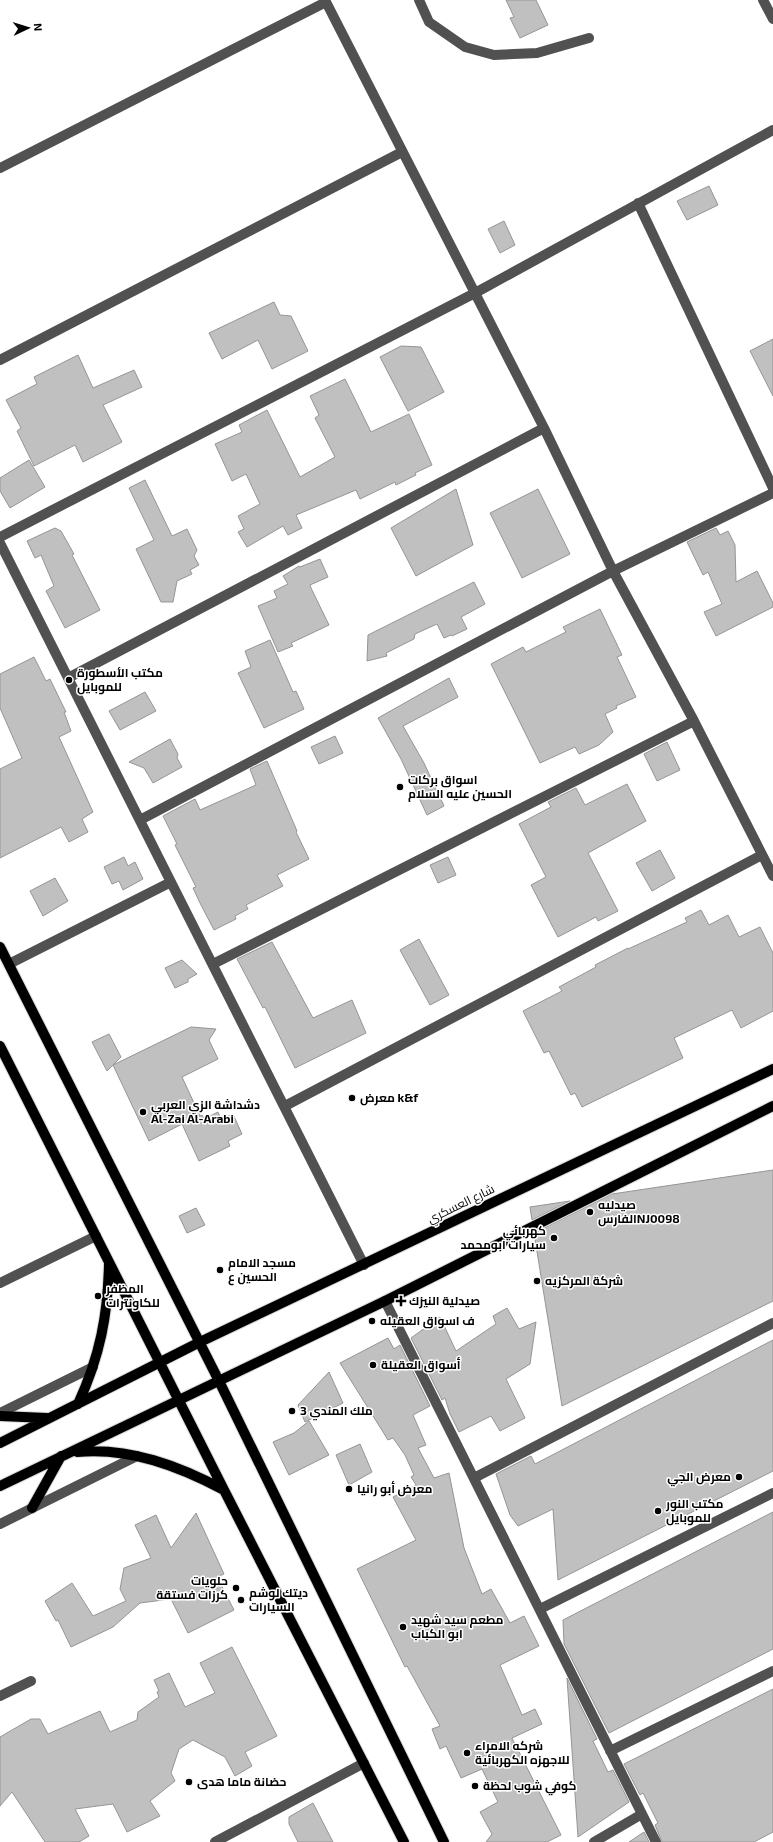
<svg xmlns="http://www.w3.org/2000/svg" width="773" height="1842" viewBox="0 0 773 1842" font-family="'Exo 2',Cairo,sans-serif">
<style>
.building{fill:#c0c0c0;stroke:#959595}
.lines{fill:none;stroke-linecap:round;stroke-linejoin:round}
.major-casing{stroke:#dbdbdb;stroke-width:12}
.minor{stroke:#515151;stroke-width:10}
.major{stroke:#000;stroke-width:10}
.poi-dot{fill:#000;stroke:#fff;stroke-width:1.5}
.labels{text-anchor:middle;stroke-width:3;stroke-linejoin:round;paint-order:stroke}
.poi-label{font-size:12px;font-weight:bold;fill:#000;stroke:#fff;text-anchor:start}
.street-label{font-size:12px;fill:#000;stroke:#fff}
</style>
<rect width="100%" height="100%" fill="#fff"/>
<path class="building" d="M 506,0 L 536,0 L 548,25 L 520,38 L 510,18 L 514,17 Z
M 709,186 L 718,205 L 687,220 L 677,201 Z
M 504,221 L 515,245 L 500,253 L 488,229 Z
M 274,302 L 280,315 L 291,316 L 308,351 L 272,369 L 258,340 L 222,359 L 209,333 Z
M 773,339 L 773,396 L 750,351 Z
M 401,346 L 421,347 L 444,392 L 408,411 L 380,357 Z
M 78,355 L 93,388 L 134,370 L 142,387 L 103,405 L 122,442 L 83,462 L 75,445 L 34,466 L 17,431 L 21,428 L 6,400 L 37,384 L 34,377 Z
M 345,379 L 371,432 L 409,414 L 432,465 L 415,473 L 416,475 L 396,485 L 395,482 L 360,499 L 356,490 L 296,515 L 302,528 L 288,535 L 283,526 L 247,547 L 238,532 L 244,529 L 238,516 L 260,504 L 246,474 L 232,481 L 215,444 L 242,432 L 239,425 L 267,410 L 300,477 L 335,457 L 315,418 L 319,415 L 310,396 Z
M 29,460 L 45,487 L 10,508 L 0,491 L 0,478 Z
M 145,480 L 172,536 L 187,529 L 197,550 L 194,556 L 199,565 L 190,570 L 192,574 L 177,581 L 173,602 L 161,602 L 136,549 L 154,540 L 129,488 Z
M 456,489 L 473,545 L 416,576 L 391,528 Z
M 538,489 L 570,554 L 522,578 L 490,513 Z
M 55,528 L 61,531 L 74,554 L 72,555 L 100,610 L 65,628 L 46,591 L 54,586 L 41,555 L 35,558 L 27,541 Z
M 716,528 L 720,535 L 728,531 L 735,545 L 736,582 L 757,571 L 773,603 L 773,607 L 716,636 L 704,612 L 722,604 L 708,572 L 703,575 L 687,542 Z
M 320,559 L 328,577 L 310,585 L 311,588 L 329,625 L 291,643 L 293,646 L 278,652 L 258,606 L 277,598 L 274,591 L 288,584 L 283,576 L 299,566 L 300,567 Z
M 474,582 L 485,604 L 461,617 L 467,629 L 452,636 L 451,635 L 444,638 L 437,624 L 415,634 L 414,639 L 386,653 L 387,656 L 367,661 L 368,635 Z
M 600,609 L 622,655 L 617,657 L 636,697 L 616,706 L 617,708 L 605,714 L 613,732 L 599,745 L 579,754 L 575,747 L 540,763 L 491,664 L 523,647 L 526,652 L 566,632 L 563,627 Z
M 270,640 L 293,692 L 296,691 L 304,709 L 264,728 L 238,673 L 251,667 L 245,651 Z
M 34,657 L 46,681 L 50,679 L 66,712 L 64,712 L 71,731 L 59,737 L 93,812 L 82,819 L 88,832 L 69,842 L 61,827 L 0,858 L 0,769 L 22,758 L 0,708 L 0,674 Z
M 449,678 L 458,697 L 403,726 L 424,763 L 444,806 L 427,815 L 401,759 L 378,718 Z
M 145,692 L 156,711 L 120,730 L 109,711 Z
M 335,736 L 343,753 L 319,764 L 311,747 Z
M 170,739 L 178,754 L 177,758 L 182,767 L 153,783 L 144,768 L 129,762 Z
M 667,742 L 680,770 L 657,781 L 644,754 Z
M 267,761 L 297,831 L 296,832 L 309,859 L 277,875 L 283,886 L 246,905 L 248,909 L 235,916 L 236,919 L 214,930 L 200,903 L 193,888 L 196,887 L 175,845 L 177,844 L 163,816 L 195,799 L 200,810 L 256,785 L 250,769 Z
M 627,784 L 646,821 L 588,853 L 618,911 L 598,921 L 596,917 L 558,937 L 531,885 L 546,877 L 519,824 L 551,807 L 548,802 L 576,788 L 585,805 Z
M 660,850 L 675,878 L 652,891 L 636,863 Z
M 124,857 L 128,866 L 135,862 L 143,879 L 123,890 L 119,881 L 112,884 L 104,867 Z
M 448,857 L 456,875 L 438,883 L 430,865 Z
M 55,878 L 68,901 L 43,916 L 30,891 Z
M 701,910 L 709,925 L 728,915 L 739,937 L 760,927 L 773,953 L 773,1011 L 741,1028 L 732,1010 L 674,1038 L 683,1058 L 582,1107 L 575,1093 L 571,1095 L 549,1051 L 544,1053 L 523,1011 L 562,991 L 559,987 L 596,967 L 595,965 L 628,948 L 628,949 L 687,922 L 685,918 Z
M 419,939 L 449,995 L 430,1005 L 400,950 Z
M 272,942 L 313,1018 L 352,1000 L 366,1033 L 295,1068 L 265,1007 L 263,1008 L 237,959 Z
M 182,960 L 197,974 L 188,979 L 188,982 L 175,988 L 165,968 Z
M 191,1027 L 216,1029 L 209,1040 L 218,1059 L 182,1077 L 200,1116 L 202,1115 L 204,1119 L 218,1112 L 221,1119 L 233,1114 L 242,1134 L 228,1141 L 230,1146 L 199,1161 L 182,1124 L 149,1141 L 113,1065 Z
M 109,1034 L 121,1057 L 107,1071 L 92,1042 Z
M 773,1170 L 773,1301 L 562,1406 L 534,1233 L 612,1194 Z
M 570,1201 L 532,1220 L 530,1207 Z
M 196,1208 L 205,1225 L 187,1233 L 179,1216 Z
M 507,1308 L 519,1329 L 536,1322 L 530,1364 L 506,1379 L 525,1418 L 500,1431 L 491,1416 L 459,1432 L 450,1414 L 445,1398 L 442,1400 L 411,1338 L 440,1317 L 456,1351 L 496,1324 L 493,1316 Z
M 388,1338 L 394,1349 L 400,1345 L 430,1406 L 413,1415 L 426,1445 L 418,1448 L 434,1478 L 449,1473 L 464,1548 L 482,1594 L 491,1589 L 510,1623 L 524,1616 L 539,1646 L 500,1665 L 522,1715 L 535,1709 L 542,1724 L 512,1738 L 561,1835 L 547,1842 L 486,1842 L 492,1834 L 480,1812 L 498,1802 L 482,1769 L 461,1778 L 446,1746 L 440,1749 L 432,1729 L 440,1726 L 407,1666 L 405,1667 L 357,1569 L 416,1540 L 393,1497 L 416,1485 L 411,1477 L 414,1475 L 405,1455 L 393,1438 L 388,1440 L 340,1363 Z
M 773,1340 L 773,1471 L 558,1580 L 553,1509 L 518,1526 L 510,1515 L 496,1474 L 531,1456 L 535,1464 Z
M 329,1372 L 343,1403 L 305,1422 L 298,1405 Z
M 309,1421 L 329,1455 L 289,1475 L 273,1442 L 294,1433 Z
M 360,1444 L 372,1472 L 349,1485 L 336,1455 Z
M 773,1512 L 773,1649 L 609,1733 L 564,1644 L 563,1620 Z
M 196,1513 L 224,1574 L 217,1577 L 234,1610 L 188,1633 L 171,1599 L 140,1603 L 113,1627 L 71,1647 L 58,1620 L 56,1621 L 45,1601 L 72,1583 L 93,1616 L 126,1601 L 120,1589 L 124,1568 L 151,1558 L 135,1525 L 156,1515 L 171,1548 Z
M 232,1647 L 277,1736 L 245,1752 L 252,1766 L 235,1776 L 225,1757 L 193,1740 L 179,1749 L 171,1773 L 175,1781 L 150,1801 L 160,1816 L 127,1832 L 113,1804 L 75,1809 L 89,1836 L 79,1842 L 45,1842 L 12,1792 L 0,1806 L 0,1737 L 31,1719 L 40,1719 L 48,1734 L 100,1711 L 110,1732 L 137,1720 L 138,1712 L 159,1697 L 157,1692 L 159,1691 L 154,1680 L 169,1673 L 185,1707 L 215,1693 L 200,1663 Z
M 567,1678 L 597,1739 L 593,1741 L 608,1772 L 613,1770 L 629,1802 L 578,1837 Z
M 773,1689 L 773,1832 L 754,1842 L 662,1842 L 655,1825 L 658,1823 L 643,1793 L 640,1795 L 624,1764 Z
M 313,1803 L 333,1842 L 298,1842 L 289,1824 L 289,1817 Z
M 644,1832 L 649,1842 L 629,1842 Z"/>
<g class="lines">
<g class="major-casing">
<path id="major" d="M 0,947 L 219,1381 L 444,1842
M 0,1046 L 224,1490 L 404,1842
M 78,1404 C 100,1356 108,1315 109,1263
M 0,1416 L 47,1418
M 0,1443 L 200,1342 L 773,1069
M 77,1452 C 129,1447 179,1466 224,1490
M 0,1486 L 385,1301 L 773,1106
M 32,1508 L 61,1456"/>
</g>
<path class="minor" d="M 325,0 L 544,428 L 613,571 L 694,721 L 773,876
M 419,0 L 429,22 L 465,47 L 494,55 L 537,53 L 589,38
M 763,0 L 773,19
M 0,168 L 326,2
M 638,203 L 773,488
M 0,360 L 402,152
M 0,537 L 475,293 L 773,130
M 0,543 L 364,1265
M 68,678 L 544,428
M 140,820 L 613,571 L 773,493
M 9,964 L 171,882
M 213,964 L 694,721
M 285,1106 L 762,855
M 0,1283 L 96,1236
M 385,1301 L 656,1842
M 0,1413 L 93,1367
M 474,1478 L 773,1323
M 0,1524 L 137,1456
M 540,1609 L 773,1493
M 0,1696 L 31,1681
M 610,1751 L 773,1671
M 215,1842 L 364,1763
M 594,1842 L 642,1814"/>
<use href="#major" class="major"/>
</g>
<g class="poi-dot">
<circle cx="69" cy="680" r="4"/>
<circle cx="400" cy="787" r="4"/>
<circle cx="352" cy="1098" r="4"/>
<circle cx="143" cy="1112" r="4"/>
<circle cx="590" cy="1212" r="4"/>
<circle cx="554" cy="1238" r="4"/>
<circle cx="220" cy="1270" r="4"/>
<circle cx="537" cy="1281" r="4"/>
<circle cx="98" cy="1296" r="4"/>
<path d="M399 1295h4v4h4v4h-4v4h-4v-4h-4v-4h4z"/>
<circle cx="372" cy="1321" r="4"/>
<circle cx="373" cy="1365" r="4"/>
<circle cx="292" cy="1411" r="4"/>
<circle cx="739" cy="1477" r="4"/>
<circle cx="349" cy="1489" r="4"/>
<circle cx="658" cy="1511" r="4"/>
<circle cx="236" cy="1588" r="4"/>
<circle cx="241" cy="1600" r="4"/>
<circle cx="403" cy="1627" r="4"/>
<circle cx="467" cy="1753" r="4"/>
<circle cx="189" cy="1782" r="4"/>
<circle cx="475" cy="1786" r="4"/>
</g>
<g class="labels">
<g class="poi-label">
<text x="77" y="677">مكتب الأسطورة<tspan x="77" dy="14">للموبايل</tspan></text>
<text x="408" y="784">اسواق بركات<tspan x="408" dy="14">الحسين عليه السلام</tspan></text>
<text x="360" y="1102">معرض k&amp;f</text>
<text x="151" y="1109">دشداشة الزي العربي<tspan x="151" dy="14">Al-Zai Al-Arabi</tspan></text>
<text x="598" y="1209">صيدليه<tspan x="598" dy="14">الفارسNJ0098</tspan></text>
<text x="546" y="1235" text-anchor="end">كهربائي<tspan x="546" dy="14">سيارات ابومحمد</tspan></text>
<text x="228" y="1267">مسجد الامام<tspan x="228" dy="14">الحسين ع</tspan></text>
<text x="545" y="1285">شركة المركزيه</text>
<text x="106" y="1293">المظفر<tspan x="106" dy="14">للكاونترات</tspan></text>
<text x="409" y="1305">صيدلية النيزك</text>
<text x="380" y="1325">ف اسواق العقيله</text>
<text x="381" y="1369">أسواق العقيلة</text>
<text x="300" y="1415">ملك المندي 3</text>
<text x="731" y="1481" text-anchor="end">معرض الجي</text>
<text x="357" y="1493">معرض أبو رانيا</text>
<text x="666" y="1508">مكتب النور<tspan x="666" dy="14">للموبايل</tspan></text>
<text x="228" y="1585" text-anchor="end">حلويات<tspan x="228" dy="14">كرزات فستقة</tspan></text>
<text x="249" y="1597">ديتك لوشم<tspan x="249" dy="14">السيارات</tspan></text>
<text x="411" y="1624">مطعم سيد شهيد<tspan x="411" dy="14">ابو الكباب</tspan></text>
<text x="475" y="1750">شركه الامراء<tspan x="475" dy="14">للاجهزه الكهربائية</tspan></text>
<text x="197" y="1786">حضانة ماما هدى</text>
<text x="483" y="1790">كوفي شوب لحظة</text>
</g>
<g class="street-label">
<text transform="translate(461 1204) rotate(-26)" y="4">شارع العسكري</text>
</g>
</g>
<g transform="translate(28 28) rotate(86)" stroke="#ffffff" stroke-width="3" paint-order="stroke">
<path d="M0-3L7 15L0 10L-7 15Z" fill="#000000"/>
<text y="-6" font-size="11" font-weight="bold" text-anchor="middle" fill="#000000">N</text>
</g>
</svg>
